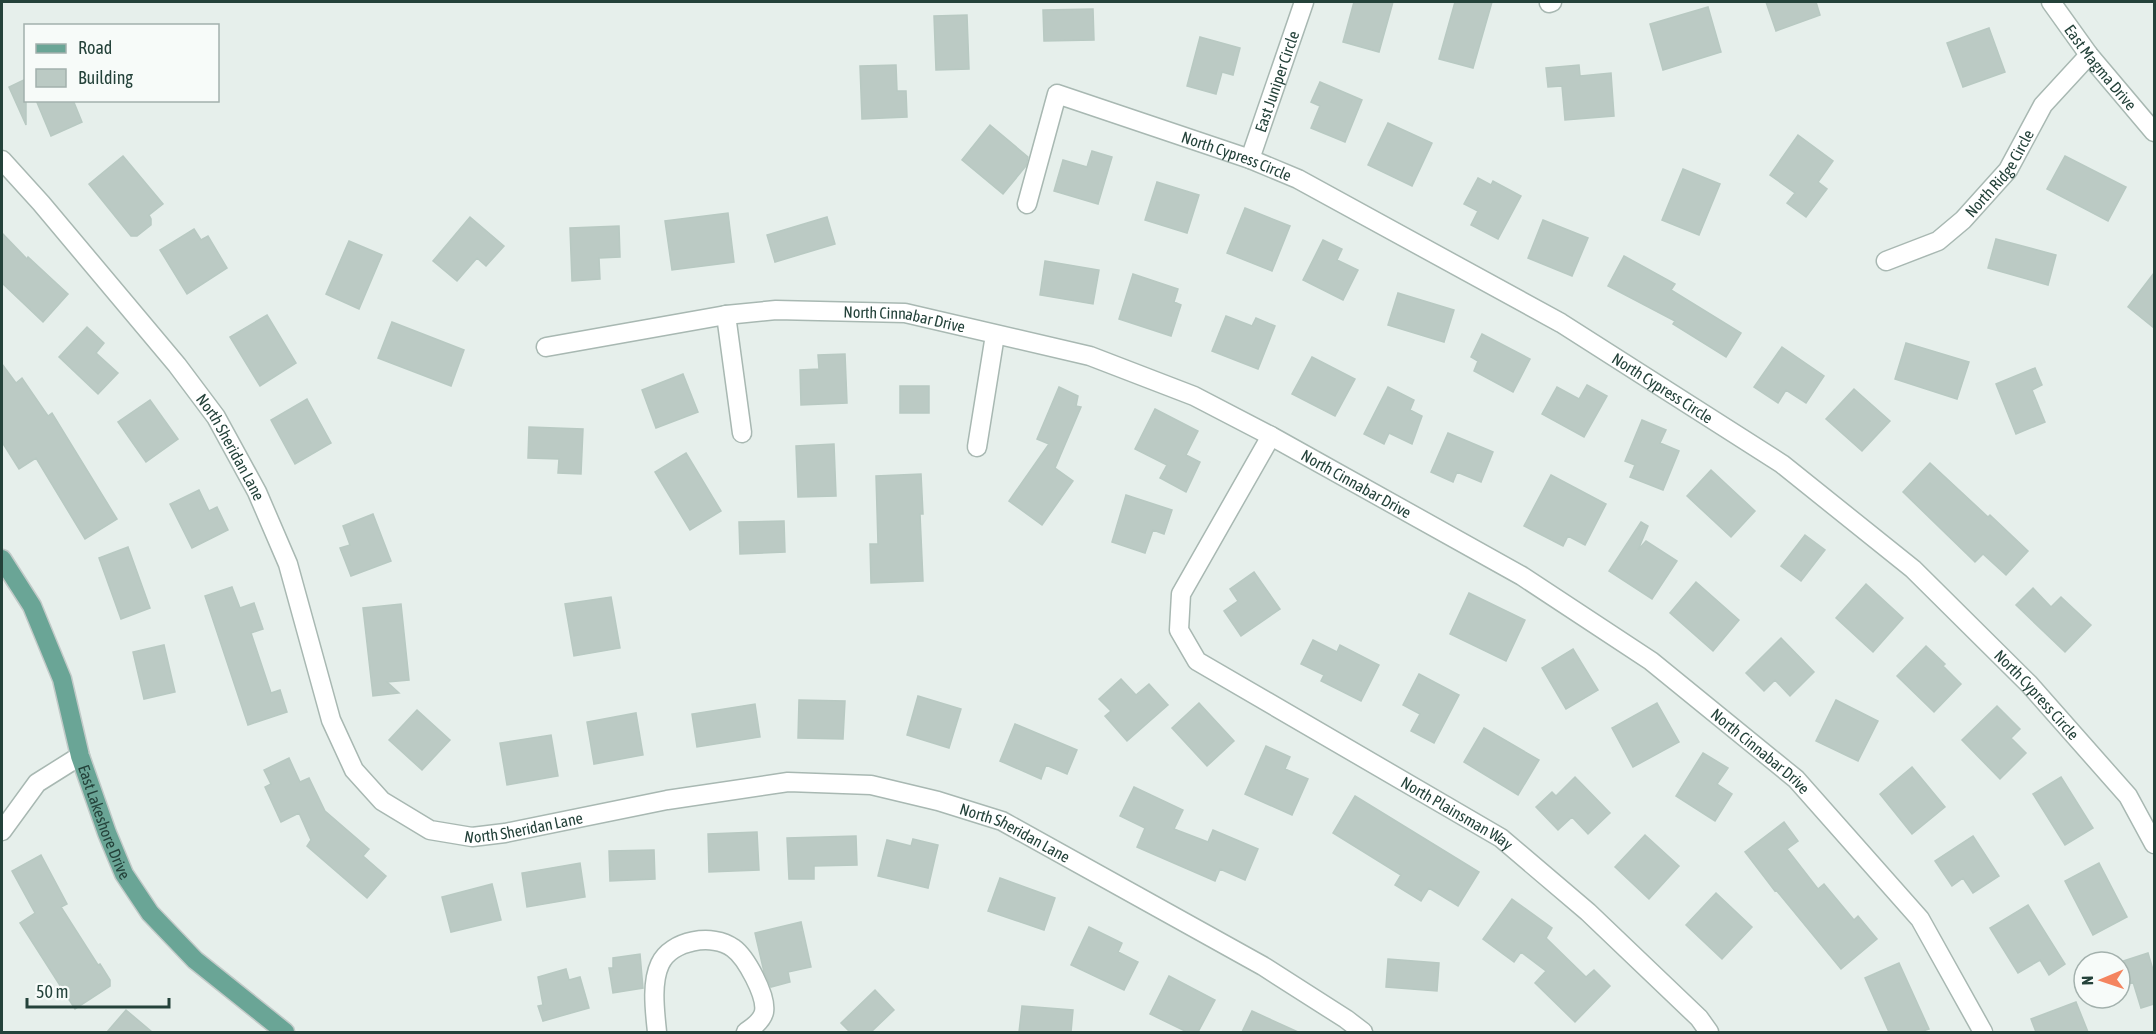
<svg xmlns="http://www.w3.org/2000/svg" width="2156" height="1034" viewBox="0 0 2156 1034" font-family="'Asap Condensed',sans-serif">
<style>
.building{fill:#bbcac4;stroke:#b8c9c2;stroke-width:1.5}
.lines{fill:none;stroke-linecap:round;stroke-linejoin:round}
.minor-casing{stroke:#a8b8b2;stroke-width:21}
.major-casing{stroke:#c2cac8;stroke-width:21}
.minor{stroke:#fff;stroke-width:18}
.major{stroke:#6aa596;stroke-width:18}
.labels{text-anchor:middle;stroke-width:5;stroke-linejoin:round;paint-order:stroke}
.street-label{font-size:16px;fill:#24423a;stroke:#f7fbf9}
</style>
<rect width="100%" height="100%" fill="#e6efeb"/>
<path class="building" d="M 1354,2 L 1393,2 L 1379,52 L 1343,42 Z
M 1455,2 L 1492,2 L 1473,68 L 1439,59 Z
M 1766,2 L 1816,2 L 1820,15 L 1776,31 Z
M 1708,7 L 1721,52 L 1663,70 L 1650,24 Z
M 1093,9 L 1094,40 L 1044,41 L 1043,10 Z
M 967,15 L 969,69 L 936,70 L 934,16 Z
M 1989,28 L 2005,72 L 1963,87 L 1947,43 Z
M 1200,37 L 1240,48 L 1233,75 L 1222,72 L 1216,94 L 1187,86 Z
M 896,65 L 897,91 L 906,91 L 907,117 L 862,119 L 860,66 Z
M 1579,65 L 1580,76 L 1611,73 L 1614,116 L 1565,120 L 1562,86 L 1548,87 L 1546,68 Z
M 26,79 L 26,125 L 9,87 Z
M 1320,82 L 1362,100 L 1345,142 L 1311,128 L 1320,106 L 1311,102 Z
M 36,100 L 73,100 L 82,122 L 51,136 Z
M 1388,123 L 1432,143 L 1412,186 L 1368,165 Z
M 990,125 L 1028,157 L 1026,166 L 1003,194 L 962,160 Z
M 1798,135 L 1833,161 L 1818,182 L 1827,189 L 1806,217 L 1787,203 L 1795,193 L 1770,175 Z
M 1092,151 L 1112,157 L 1098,204 L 1054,191 L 1063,160 L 1087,167 Z
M 123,156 L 163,204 L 149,215 L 151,219 L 151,225 L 137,236 L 131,236 L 89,184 Z
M 2065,156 L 2126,187 L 2108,221 L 2047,189 Z
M 1683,169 L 1720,184 L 1699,235 L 1662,220 Z
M 1478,178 L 1491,185 L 1493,181 L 1521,196 L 1498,239 L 1471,225 L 1478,211 L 1464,204 Z
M 1157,182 L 1199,195 L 1187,233 L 1145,220 Z
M 1245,208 L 1290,226 L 1272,271 L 1227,253 Z
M 728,213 L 734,262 L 672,270 L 665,221 Z
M 470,217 L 504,246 L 486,266 L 477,258 L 457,281 L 433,261 Z
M 827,217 L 835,244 L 775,262 L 767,235 Z
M 1543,220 L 1588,238 L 1572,276 L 1528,258 Z
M 619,226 L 620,257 L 599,258 L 600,279 L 572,281 L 570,228 Z
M 194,229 L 201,240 L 208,236 L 227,268 L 187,294 L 160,250 Z
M 2,233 L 27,259 L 28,257 L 68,294 L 43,322 L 2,283 Z
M 1996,239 L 2056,255 L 2048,285 L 1988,268 Z
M 1323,240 L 1342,249 L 1337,260 L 1358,270 L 1343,300 L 1303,280 Z
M 349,241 L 382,255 L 359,309 L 326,294 Z
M 1624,256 L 1675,284 L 1671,290 L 1741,333 L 1726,357 L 1673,324 L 1675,321 L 1608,286 Z
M 1045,261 L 1099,270 L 1093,304 L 1040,295 Z
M 2154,273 L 2154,328 L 2128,307 Z
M 1133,274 L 1178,289 L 1174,302 L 1181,305 L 1171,336 L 1119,319 Z
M 1398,293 L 1454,310 L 1444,342 L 1388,325 Z
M 267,315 L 296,363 L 260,386 L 230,337 Z
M 1226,316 L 1252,326 L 1256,318 L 1275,326 L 1258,369 L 1212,351 Z
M 392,322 L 464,350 L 451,386 L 378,358 Z
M 87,327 L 104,343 L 96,353 L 118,373 L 98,394 L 59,357 Z
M 1482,334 L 1530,359 L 1513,392 L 1474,371 L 1478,361 L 1471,357 Z
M 1906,343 L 1969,362 L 1957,399 L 1895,379 Z
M 1782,347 L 1824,376 L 1806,403 L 1786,390 L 1778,403 L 1754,387 Z
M 845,354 L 847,403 L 801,405 L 800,370 L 819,369 L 818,355 Z
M 1312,357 L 1355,379 L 1335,416 L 1292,394 Z
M 2,364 L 16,383 L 22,378 L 48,416 L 52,413 L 117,519 L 85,539 L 36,458 L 19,469 L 2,442 Z
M 2035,368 L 2042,385 L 2032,390 L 2045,422 L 2016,434 L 1996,384 Z
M 683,374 L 698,412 L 656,428 L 642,390 Z
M 1587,385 L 1607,396 L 1584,437 L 1542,414 L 1557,387 L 1579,399 Z
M 900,386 L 929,386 L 929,413 L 900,413 Z
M 1059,387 L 1078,396 L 1076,406 L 1081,407 L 1055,468 L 1073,481 L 1042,525 L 1009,501 L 1049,444 L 1037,439 Z
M 1388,387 L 1414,400 L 1410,410 L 1422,416 L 1412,444 L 1389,433 L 1384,444 L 1364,434 Z
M 1854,389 L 1890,421 L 1862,451 L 1826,419 Z
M 307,399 L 331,443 L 295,464 L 271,420 Z
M 150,400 L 178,439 L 146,462 L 118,422 Z
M 1155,409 L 1198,431 L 1186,455 L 1200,462 L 1186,492 L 1160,478 L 1167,465 L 1135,449 Z
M 1642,420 L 1666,430 L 1660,443 L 1679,451 L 1663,490 L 1630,477 L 1635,465 L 1625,461 Z
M 529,427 L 583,429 L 581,474 L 558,473 L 559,459 L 528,458 Z
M 1448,433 L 1493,452 L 1481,482 L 1457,472 L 1453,482 L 1431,472 Z
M 834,444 L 836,496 L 798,497 L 796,446 Z
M 686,453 L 721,511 L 690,530 L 655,472 Z
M 1930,463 L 1988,517 L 1990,515 L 2028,551 L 2006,575 L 1983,554 L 1975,562 L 1903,492 Z
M 1711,470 L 1755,511 L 1731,537 L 1687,496 Z
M 921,474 L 923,514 L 920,514 L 923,581 L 871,583 L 870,544 L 878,544 L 876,476 Z
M 1551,475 L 1606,504 L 1585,545 L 1568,536 L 1563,546 L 1524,526 Z
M 199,490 L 209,511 L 217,507 L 228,530 L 192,548 L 170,504 Z
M 1126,495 L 1172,510 L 1164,534 L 1153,530 L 1145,553 L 1112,542 Z
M 373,514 L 391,561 L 351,576 L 340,548 L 350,545 L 343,526 Z
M 784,521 L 785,552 L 740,554 L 739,522 Z
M 1641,522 L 1648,526 L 1638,550 L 1646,541 L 1677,561 L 1652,599 L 1609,571 Z
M 1805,535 L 1825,550 L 1801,581 L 1781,566 Z
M 128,547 L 150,608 L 121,619 L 99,558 Z
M 1254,572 L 1280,609 L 1241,636 L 1224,611 L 1238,601 L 1230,589 Z
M 1696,582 L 1739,620 L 1713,651 L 1670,613 Z
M 1866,584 L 1903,618 L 1873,652 L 1836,618 Z
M 232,587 L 240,608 L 254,603 L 263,629 L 251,633 L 271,693 L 280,690 L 287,712 L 248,725 L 205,596 Z
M 2033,588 L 2051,607 L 2061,597 L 2091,625 L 2065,652 L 2016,605 Z
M 1469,593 L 1525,620 L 1506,661 L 1450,634 Z
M 611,597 L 620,648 L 574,656 L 565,604 Z
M 401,604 L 409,680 L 387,682 L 399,693 L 373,696 L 363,608 Z
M 1781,638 L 1814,672 L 1790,696 L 1775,680 L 1764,691 L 1746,673 Z
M 1313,640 L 1337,652 L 1340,645 L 1379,665 L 1361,701 L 1321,681 L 1324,675 L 1301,664 Z
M 164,645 L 175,692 L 144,699 L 133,652 Z
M 1926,646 L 1945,664 L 1943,666 L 1961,684 L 1934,712 L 1897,676 Z
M 1573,649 L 1598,690 L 1566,709 L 1542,668 Z
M 1419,674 L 1459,695 L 1434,743 L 1411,731 L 1420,714 L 1403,705 Z
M 1121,679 L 1136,695 L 1149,684 L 1168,705 L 1127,741 L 1105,716 L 1111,711 L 1099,699 Z
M 918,696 L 961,709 L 949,748 L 907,735 Z
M 799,700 L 845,701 L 843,739 L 798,738 Z
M 1836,700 L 1878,721 L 1858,761 L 1816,741 Z
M 1199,703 L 1234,741 L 1207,766 L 1172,728 Z
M 1657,703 L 1679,742 L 1633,767 L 1612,728 Z
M 755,704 L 760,737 L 697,747 L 692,714 Z
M 1997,706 L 2020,729 L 2011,738 L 2026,753 L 2000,779 L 1962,740 Z
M 417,710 L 450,740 L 422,770 L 389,740 Z
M 636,713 L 643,755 L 594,764 L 587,722 Z
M 1015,724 L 1077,750 L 1067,774 L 1046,765 L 1041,779 L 1000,761 Z
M 1484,728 L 1539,760 L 1518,795 L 1464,762 Z
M 551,735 L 558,776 L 507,785 L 500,743 Z
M 1266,746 L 1290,757 L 1285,769 L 1308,779 L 1292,815 L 1245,794 Z
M 1703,753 L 1728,768 L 1717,784 L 1732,794 L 1715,821 L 1676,796 Z
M 289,758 L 300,782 L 309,778 L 325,811 L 369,849 L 363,856 L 386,876 L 367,898 L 307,846 L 311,840 L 299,813 L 281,822 L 265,787 L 271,784 L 264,770 Z
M 1912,767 L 1945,807 L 1912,834 L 1880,794 Z
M 1575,777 L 1610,813 L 1588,834 L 1572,817 L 1558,830 L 1536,807 L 1552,792 L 1556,796 Z
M 2061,777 L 2093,828 L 2065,845 L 2033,794 Z
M 1134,787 L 1183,810 L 1174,829 L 1208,842 L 1213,830 L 1258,849 L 1245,880 L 1220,869 L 1215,881 L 1137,847 L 1145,828 L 1120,816 Z
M 1355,796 L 1479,872 L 1458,906 L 1429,888 L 1421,901 L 1395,885 L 1401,875 L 1333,833 Z
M 1784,822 L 1798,841 L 1787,849 L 1818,889 L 1824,884 L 1854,920 L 1858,916 L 1877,939 L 1841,969 L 1776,890 L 1775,891 L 1745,852 Z
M 757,832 L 759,870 L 709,872 L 708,834 Z
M 1645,835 L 1679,866 L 1649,899 L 1615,867 Z
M 856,836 L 857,865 L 814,866 L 814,879 L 789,879 L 787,838 Z
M 1973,836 L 1999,876 L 1973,893 L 1963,878 L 1952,886 L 1935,861 Z
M 913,839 L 938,845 L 928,888 L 878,876 L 887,840 L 911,846 Z
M 654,850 L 655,879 L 610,881 L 609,851 Z
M 41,855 L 67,904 L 61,907 L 98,965 L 100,964 L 110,980 L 110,986 L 75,1009 L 20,923 L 35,913 L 12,871 Z
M 580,863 L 585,897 L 527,907 L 522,873 Z
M 2099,863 L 2127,917 L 2093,935 L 2065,881 Z
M 1000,878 L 1055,898 L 1044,930 L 988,911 Z
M 492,884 L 501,920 L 451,932 L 442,897 Z
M 1716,893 L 1752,927 L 1722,959 L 1686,925 Z
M 1512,899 L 1552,928 L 1546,938 L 1586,977 L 1594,970 L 1610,986 L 1575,1022 L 1535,983 L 1546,971 L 1521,952 L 1514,962 L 1483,939 Z
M 2028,905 L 2065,964 L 2049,975 L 2040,960 L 2018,973 L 1990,928 Z
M 801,922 L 811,967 L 788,972 L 790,982 L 771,987 L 764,972 L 755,933 Z
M 1089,927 L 1122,943 L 1118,952 L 1138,962 L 1124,990 L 1071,965 Z
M 2148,953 L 2154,973 L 2154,1004 L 2141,1008 L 2133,982 L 2123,986 L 2120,975 L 2120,962 Z
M 640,954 L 643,988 L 613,993 L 609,968 L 613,968 L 613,958 Z
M 1388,959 L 1439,963 L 1437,991 L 1386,987 Z
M 1899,963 L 1929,1029 L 1920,1032 L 1889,1032 L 1865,978 Z
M 566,969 L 569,980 L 580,977 L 589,1008 L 543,1021 L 538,1006 L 543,1005 L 538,977 Z
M 1169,976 L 1215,1000 L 1198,1032 L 1187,1032 L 1150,1014 Z
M 875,990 L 894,1010 L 871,1032 L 850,1032 L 841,1023 Z
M 2076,1002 L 2088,1032 L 2036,1032 L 2031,1019 Z
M 1022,1006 L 1073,1010 L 1071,1032 L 1019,1032 Z
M 126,1010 L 152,1032 L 107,1032 Z
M 1252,1011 L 1298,1032 L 1242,1032 Z"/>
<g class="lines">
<g class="minor-casing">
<g id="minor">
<path id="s1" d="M 2051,2 L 2089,55 L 2154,132"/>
<path d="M 1549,3 L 1552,2"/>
<path id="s2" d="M 1250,159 L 1304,2"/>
<path id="s3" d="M 2,160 L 41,203 L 177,365 L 216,417 L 257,492 L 288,564 L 331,720 L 354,770 L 382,801 L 430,830 L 472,837 L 505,833 L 667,800 L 788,782 L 871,785 L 938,801 L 1002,821 L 1263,966 L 1346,1019 L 1363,1032"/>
<path id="s4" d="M 1027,204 L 1057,94 L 1250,159 L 1298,179 L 1561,323 L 1782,464 L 1913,569 L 2029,684 L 2128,796 L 2154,844"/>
<path id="s5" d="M 1886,261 L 1938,241 L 1963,220 L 2008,170 L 2043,105 L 2089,55"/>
<path d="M 726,315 L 742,433"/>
<path id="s6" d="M 546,347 L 726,315 L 776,310 L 905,313 L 1090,356 L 1194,396 L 1271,436 L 1522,576 L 1651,661 L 1796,779 L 1920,919 L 1983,1032"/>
<path id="s7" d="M 1271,436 L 1181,594 L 1179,630 L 1197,661 L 1501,838 L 1588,912 L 1699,1018 L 1709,1032"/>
<path d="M 977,447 L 995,335"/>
<path d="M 2,831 L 37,783 L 80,756"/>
<path d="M 657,1032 C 655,1012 651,983 660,964 C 671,940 713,933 733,948 C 746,957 767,996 764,1012 C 762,1021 752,1028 746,1032"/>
</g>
</g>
<g class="major-casing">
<g id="major">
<path id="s8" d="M 2,559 L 32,606 L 62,679 L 80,756 L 107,833 L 124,874 L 150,913 L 195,960 L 285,1032"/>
</g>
</g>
<use href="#minor" class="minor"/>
<use href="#major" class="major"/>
</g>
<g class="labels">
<g class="street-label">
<text dy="6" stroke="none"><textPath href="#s1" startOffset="82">East Magma Drive</textPath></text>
<text dy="6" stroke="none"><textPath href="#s2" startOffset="82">East Juniper Circle</textPath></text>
<text dy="6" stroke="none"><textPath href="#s4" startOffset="304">North Cypress Circle</textPath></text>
<text dy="6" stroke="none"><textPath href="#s5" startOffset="148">North Ridge Circle</textPath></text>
<text dy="6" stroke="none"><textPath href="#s6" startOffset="362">North Cinnabar Drive</textPath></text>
<text dy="6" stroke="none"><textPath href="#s4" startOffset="790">North Cypress Circle</textPath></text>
<text dy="6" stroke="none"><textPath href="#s3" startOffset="368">North Sheridan Lane</textPath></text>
<text dy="6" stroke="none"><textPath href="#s6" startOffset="848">North Cinnabar Drive</textPath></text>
<text dy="6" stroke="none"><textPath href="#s4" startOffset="1276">North Cypress Circle</textPath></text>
<text dy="6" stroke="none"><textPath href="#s6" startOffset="1334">North Cinnabar Drive</textPath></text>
<text dy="6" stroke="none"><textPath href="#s7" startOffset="555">North Plainsman Way</textPath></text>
<text dy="6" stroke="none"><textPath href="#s8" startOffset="284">East Lakeshore Drive</textPath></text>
<text dy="6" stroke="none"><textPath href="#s3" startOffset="908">North Sheridan Lane</textPath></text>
<text dy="6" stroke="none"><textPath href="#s3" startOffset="1412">North Sheridan Lane</textPath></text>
</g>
</g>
<rect width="2156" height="1034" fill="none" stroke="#24423a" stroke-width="6"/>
<rect x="24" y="24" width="195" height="78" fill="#f7fbf9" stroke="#a3b1ad" stroke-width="1.5"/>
<rect x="36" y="44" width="30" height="9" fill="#6aa596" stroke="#a3b1ad" stroke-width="1.5"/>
<text x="78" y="54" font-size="18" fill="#24423a">Road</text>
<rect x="36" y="69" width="30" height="18" fill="#bbcac4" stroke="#a3b1ad" stroke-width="1.5"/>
<text x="78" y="84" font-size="18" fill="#24423a">Building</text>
<g transform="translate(2102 980) rotate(268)"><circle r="28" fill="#f7fbf9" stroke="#a3b1ad" stroke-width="1.5"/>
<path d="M0-4.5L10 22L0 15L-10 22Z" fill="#f4845f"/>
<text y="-9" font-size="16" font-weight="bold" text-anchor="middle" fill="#24423a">N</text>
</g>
<path d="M27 998v9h142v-9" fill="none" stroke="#24423a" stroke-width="3"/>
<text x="36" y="998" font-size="18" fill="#24423a" stroke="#f7fbf9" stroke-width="4.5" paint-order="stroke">50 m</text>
</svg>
